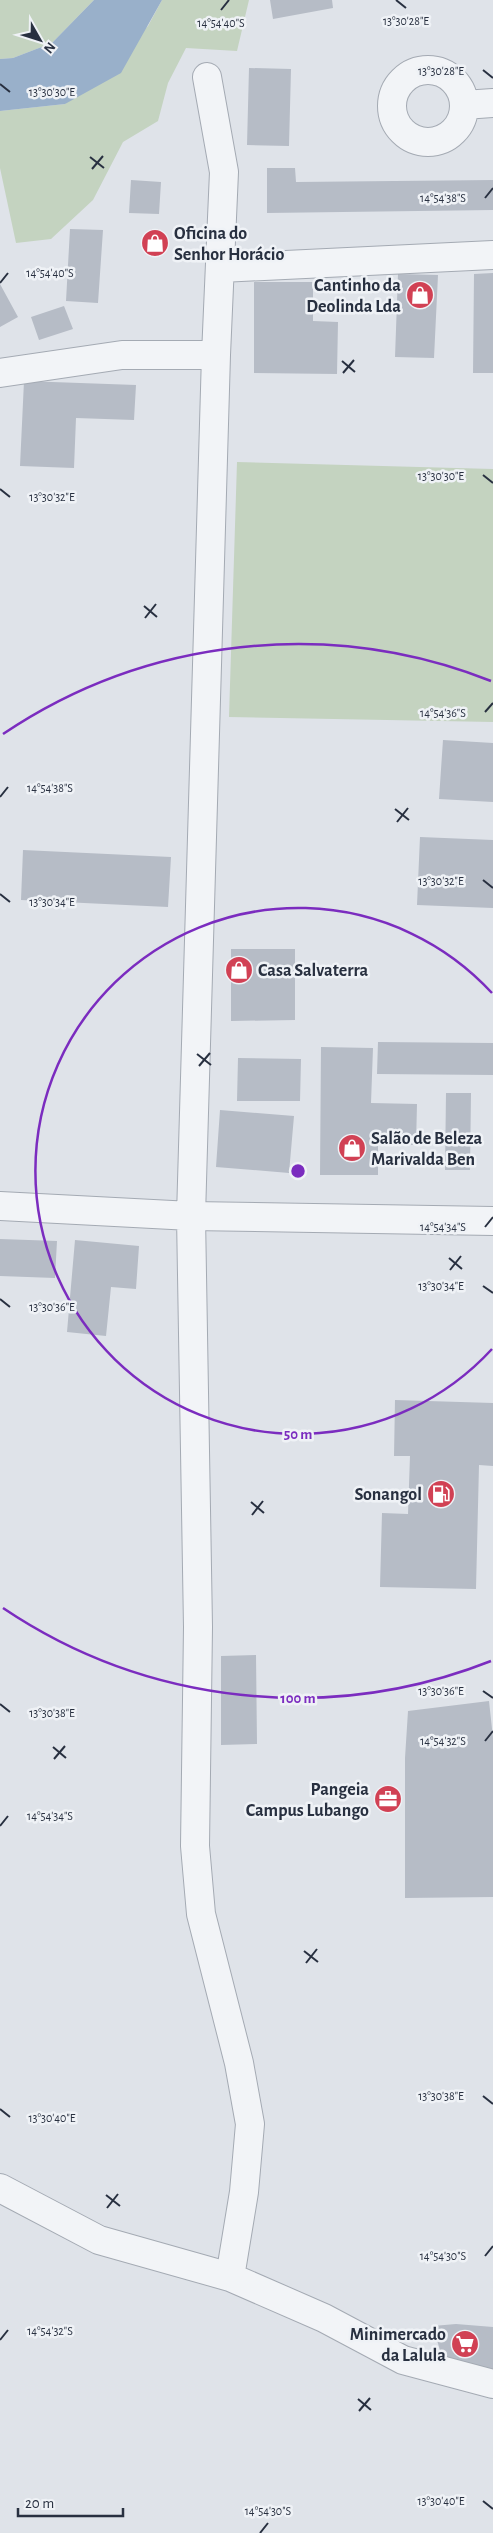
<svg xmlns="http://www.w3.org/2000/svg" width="493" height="2533" viewBox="0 0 493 2533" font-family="'Alegreya Sans',sans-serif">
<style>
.green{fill:#c4d3c0}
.water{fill:#99b0ca}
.building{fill:#b6bcc6}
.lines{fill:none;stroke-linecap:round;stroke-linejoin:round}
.minor-casing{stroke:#a4aab3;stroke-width:30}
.minor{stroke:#f2f4f7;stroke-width:28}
.ticks{fill:none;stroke:#283040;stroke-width:2}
.ring{fill:none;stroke:#7b2cbf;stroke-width:2.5}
.labels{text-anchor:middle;stroke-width:5;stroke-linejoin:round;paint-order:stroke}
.poi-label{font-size:18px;font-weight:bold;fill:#283040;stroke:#eff2f6;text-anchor:end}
.ticks-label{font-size:12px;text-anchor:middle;fill:#283040;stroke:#eff2f6;stroke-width:5;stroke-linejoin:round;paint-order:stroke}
.centre{fill:#7b2cbf;stroke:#eff2f6;stroke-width:2.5}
.ring-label{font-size:15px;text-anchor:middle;font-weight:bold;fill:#7b2cbf;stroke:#eff2f6;stroke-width:5;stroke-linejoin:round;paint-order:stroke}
</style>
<rect width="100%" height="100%" fill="#dfe3e9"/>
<path class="green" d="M 0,0 L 94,0 L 52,43 L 13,58 L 0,59 Z
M 162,0 L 249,0 L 237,51 L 186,48 L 168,83 L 158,121 L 123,142 L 93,200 L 51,239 L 16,243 L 0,168 L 0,111 L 65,104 L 148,26 Z
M 237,462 L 493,469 L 493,722 L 229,717 Z"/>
<path class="water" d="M 94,0 L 162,0 L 121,73 L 65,104 L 0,111 L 0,59 L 13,58 L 52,43 Z"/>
<path class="building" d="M 270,0 L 332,0 L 333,8 L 273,19 Z
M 249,68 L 291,69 L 289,146 L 247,145 Z
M 267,168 L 295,168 L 296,182 L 493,180 L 493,210 L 267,213 Z
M 131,180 L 161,182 L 159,214 L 129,213 Z
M 70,229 L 103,230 L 98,303 L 66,301 Z
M 493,273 L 493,373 L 473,373 L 474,274 Z
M 398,274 L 438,275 L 434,358 L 395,357 Z
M 254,282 L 313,282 L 313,321 L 338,322 L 337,374 L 254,373 Z
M 0,284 L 18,317 L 0,327 Z
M 64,306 L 73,329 L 39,340 L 31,317 Z
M 24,381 L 136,385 L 134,420 L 76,418 L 74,468 L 20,466 Z
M 443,740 L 493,743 L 493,802 L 439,799 Z
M 420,837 L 493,840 L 493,908 L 417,905 Z
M 23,850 L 171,857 L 168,907 L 21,900 Z
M 231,949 L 295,949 L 295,1020 L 231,1021 Z
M 378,1042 L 493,1043 L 493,1075 L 377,1074 Z
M 321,1047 L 373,1048 L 371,1103 L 417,1104 L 416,1145 L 378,1145 L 378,1175 L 320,1175 Z
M 238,1058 L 301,1059 L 300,1101 L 237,1101 Z
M 446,1093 L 471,1093 L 470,1170 L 445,1170 Z
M 220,1110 L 294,1116 L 289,1173 L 216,1167 Z
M 0,1239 L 57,1241 L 55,1278 L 0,1276 Z
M 75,1240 L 139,1246 L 136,1289 L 111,1287 L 106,1336 L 67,1332 Z
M 395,1400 L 493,1403 L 493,1466 L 479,1465 L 476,1589 L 380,1587 L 382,1513 L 408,1514 L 410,1456 L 394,1456 Z
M 256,1655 L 257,1744 L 221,1745 L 221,1656 Z
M 489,1701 L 493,1738 L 493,1897 L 405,1898 L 405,1758 L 408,1711 Z
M 456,2324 L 493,2327 L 493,2369 L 443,2361 L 433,2326 Z"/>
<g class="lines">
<g class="minor-casing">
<path id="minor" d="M392 106a36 36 0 1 1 72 0a36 36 0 1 1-72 0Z
M 207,77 L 224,172 L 216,355 L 191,1216 L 198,1627 L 195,1846 L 201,1914 L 239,2063 L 250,2124 L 244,2192 L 230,2277
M 464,105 L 493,103
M 221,268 L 493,255
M 0,373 L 122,355 L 216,355
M 0,1206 L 191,1216 L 493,1221
M 0,2188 L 99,2240 L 230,2277 L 324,2318 L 403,2360 L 493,2384"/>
</g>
<use href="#minor" class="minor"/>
</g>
<path class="ticks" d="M 396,0 L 406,8M 221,10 L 229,0M 483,70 L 493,78M 0,84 L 10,92M 90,157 L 104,168M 92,169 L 103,156M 485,198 L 493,188M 0,283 L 8,273M 342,361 L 355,372M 343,373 L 354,360M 483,475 L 493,483M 0,489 L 10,497M 144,606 L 157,617M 145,618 L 156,604M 485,712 L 493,703M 0,797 L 8,787M 395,809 L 409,820M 397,822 L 408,808M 483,880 L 493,888M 0,894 L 10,902M 197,1054 L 211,1065M 199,1066 L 210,1053M 485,1227 L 493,1217M 449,1258 L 462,1269M 450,1270 L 461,1256M 483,1286 L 493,1293M 0,1299 L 10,1307M 251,1502 L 264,1513M 252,1515 L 263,1501M 483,1691 L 493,1698M 0,1704 L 10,1712M 485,1741 L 493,1731M 53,1747 L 66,1758M 54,1759 L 65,1746M 0,1826 L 8,1816M 304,1951 L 318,1962M 306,1963 L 317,1949M 483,2096 L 493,2104M 0,2109 L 10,2117M 106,2195 L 120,2206M 107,2208 L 118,2194M 485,2256 L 493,2246M 0,2340 L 8,2330M 358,2399 L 371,2410M 359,2411 L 370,2398M 483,2501 L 493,2509M 260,2533 L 268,2523"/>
<g class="ring">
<path d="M492 1349A263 263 0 1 1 492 993"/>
<path d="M491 1661A527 527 0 0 1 3 1608M3 734A527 527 0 0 1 491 681"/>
</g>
<defs>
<g id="shop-disc" transform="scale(1.4375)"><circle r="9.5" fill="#d14154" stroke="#eff2f6"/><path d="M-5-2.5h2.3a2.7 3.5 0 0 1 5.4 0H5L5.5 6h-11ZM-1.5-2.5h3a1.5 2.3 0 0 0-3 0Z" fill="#fff"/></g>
<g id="fuel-disc" transform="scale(1.4375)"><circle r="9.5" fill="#d14154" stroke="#eff2f6"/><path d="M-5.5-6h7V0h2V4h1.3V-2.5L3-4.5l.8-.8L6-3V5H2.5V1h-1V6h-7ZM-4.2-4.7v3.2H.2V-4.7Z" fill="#fff"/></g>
<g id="office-disc" transform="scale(1.4375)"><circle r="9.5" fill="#d14154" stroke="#eff2f6"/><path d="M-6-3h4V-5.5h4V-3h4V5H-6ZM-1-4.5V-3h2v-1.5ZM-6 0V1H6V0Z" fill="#fff"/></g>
<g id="supermarket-disc" transform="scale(1.4375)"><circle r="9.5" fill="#d14154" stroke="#eff2f6"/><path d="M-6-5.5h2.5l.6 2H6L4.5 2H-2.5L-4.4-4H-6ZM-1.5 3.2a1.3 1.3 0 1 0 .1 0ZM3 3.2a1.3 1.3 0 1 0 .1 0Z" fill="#fff"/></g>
</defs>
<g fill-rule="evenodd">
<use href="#shop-disc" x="155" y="243"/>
<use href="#shop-disc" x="420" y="295"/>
<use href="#shop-disc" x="239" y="970"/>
<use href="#shop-disc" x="352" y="1148"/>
<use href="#fuel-disc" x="441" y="1494"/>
<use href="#office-disc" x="388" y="1799"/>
<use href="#supermarket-disc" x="465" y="2344"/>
</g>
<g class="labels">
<g class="poi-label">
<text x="174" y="239" text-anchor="start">Oficina do<tspan x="174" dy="21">Senhor Horácio</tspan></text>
<text x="401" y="291">Cantinho da<tspan x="401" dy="21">Deolinda Lda</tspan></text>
<text x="258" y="976" text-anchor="start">Casa Salvaterra</text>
<text x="371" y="1144" text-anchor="start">Salão de Beleza<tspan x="371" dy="21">Marivalda Ben</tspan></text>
<text x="422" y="1500">Sonangol</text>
<text x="369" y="1795">Pangeia<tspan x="369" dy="21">Campus Lubango</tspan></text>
<text x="446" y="2340">Minimercado<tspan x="446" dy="21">da Lalula</tspan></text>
</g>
</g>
<g class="ticks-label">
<text x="406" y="25">13°30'28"E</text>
<text x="221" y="27">14°54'40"S</text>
<text x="441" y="75">13°30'28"E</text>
<text x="52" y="96">13°30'30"E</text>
<text x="443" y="202">14°54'38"S</text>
<text x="50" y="277">14°54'40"S</text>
<text x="441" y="480">13°30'30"E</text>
<text x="52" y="501">13°30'32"E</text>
<text x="443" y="717">14°54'36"S</text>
<text x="50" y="792">14°54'38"S</text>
<text x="441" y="885">13°30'32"E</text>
<text x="52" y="906">13°30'34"E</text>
<text x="443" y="1231">14°54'34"S</text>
<text x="441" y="1290">13°30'34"E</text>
<text x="52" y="1311">13°30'36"E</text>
<text x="441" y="1695">13°30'36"E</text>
<text x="52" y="1717">13°30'38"E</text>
<text x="443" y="1745">14°54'32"S</text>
<text x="50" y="1820">14°54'34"S</text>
<text x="441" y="2100">13°30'38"E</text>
<text x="52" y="2122">13°30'40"E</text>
<text x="443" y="2260">14°54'30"S</text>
<text x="50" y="2335">14°54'32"S</text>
<text x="441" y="2505">13°30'40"E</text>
<text x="268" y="2515">14°54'30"S</text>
</g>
<circle cx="298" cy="1171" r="8" class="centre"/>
<g class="ring-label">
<text x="298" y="1439">50 m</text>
<text x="298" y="1703">100 m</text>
</g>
<g transform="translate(40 40) rotate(129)" stroke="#eff2f6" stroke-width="4" paint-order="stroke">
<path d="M0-4L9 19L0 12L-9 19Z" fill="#283040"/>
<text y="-8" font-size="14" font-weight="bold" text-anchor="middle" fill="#283040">N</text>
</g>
<path d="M18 2508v8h105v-8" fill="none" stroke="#283040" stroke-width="2.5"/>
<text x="25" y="2508" font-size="15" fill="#283040" stroke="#eff2f6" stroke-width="4" paint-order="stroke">20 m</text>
</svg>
